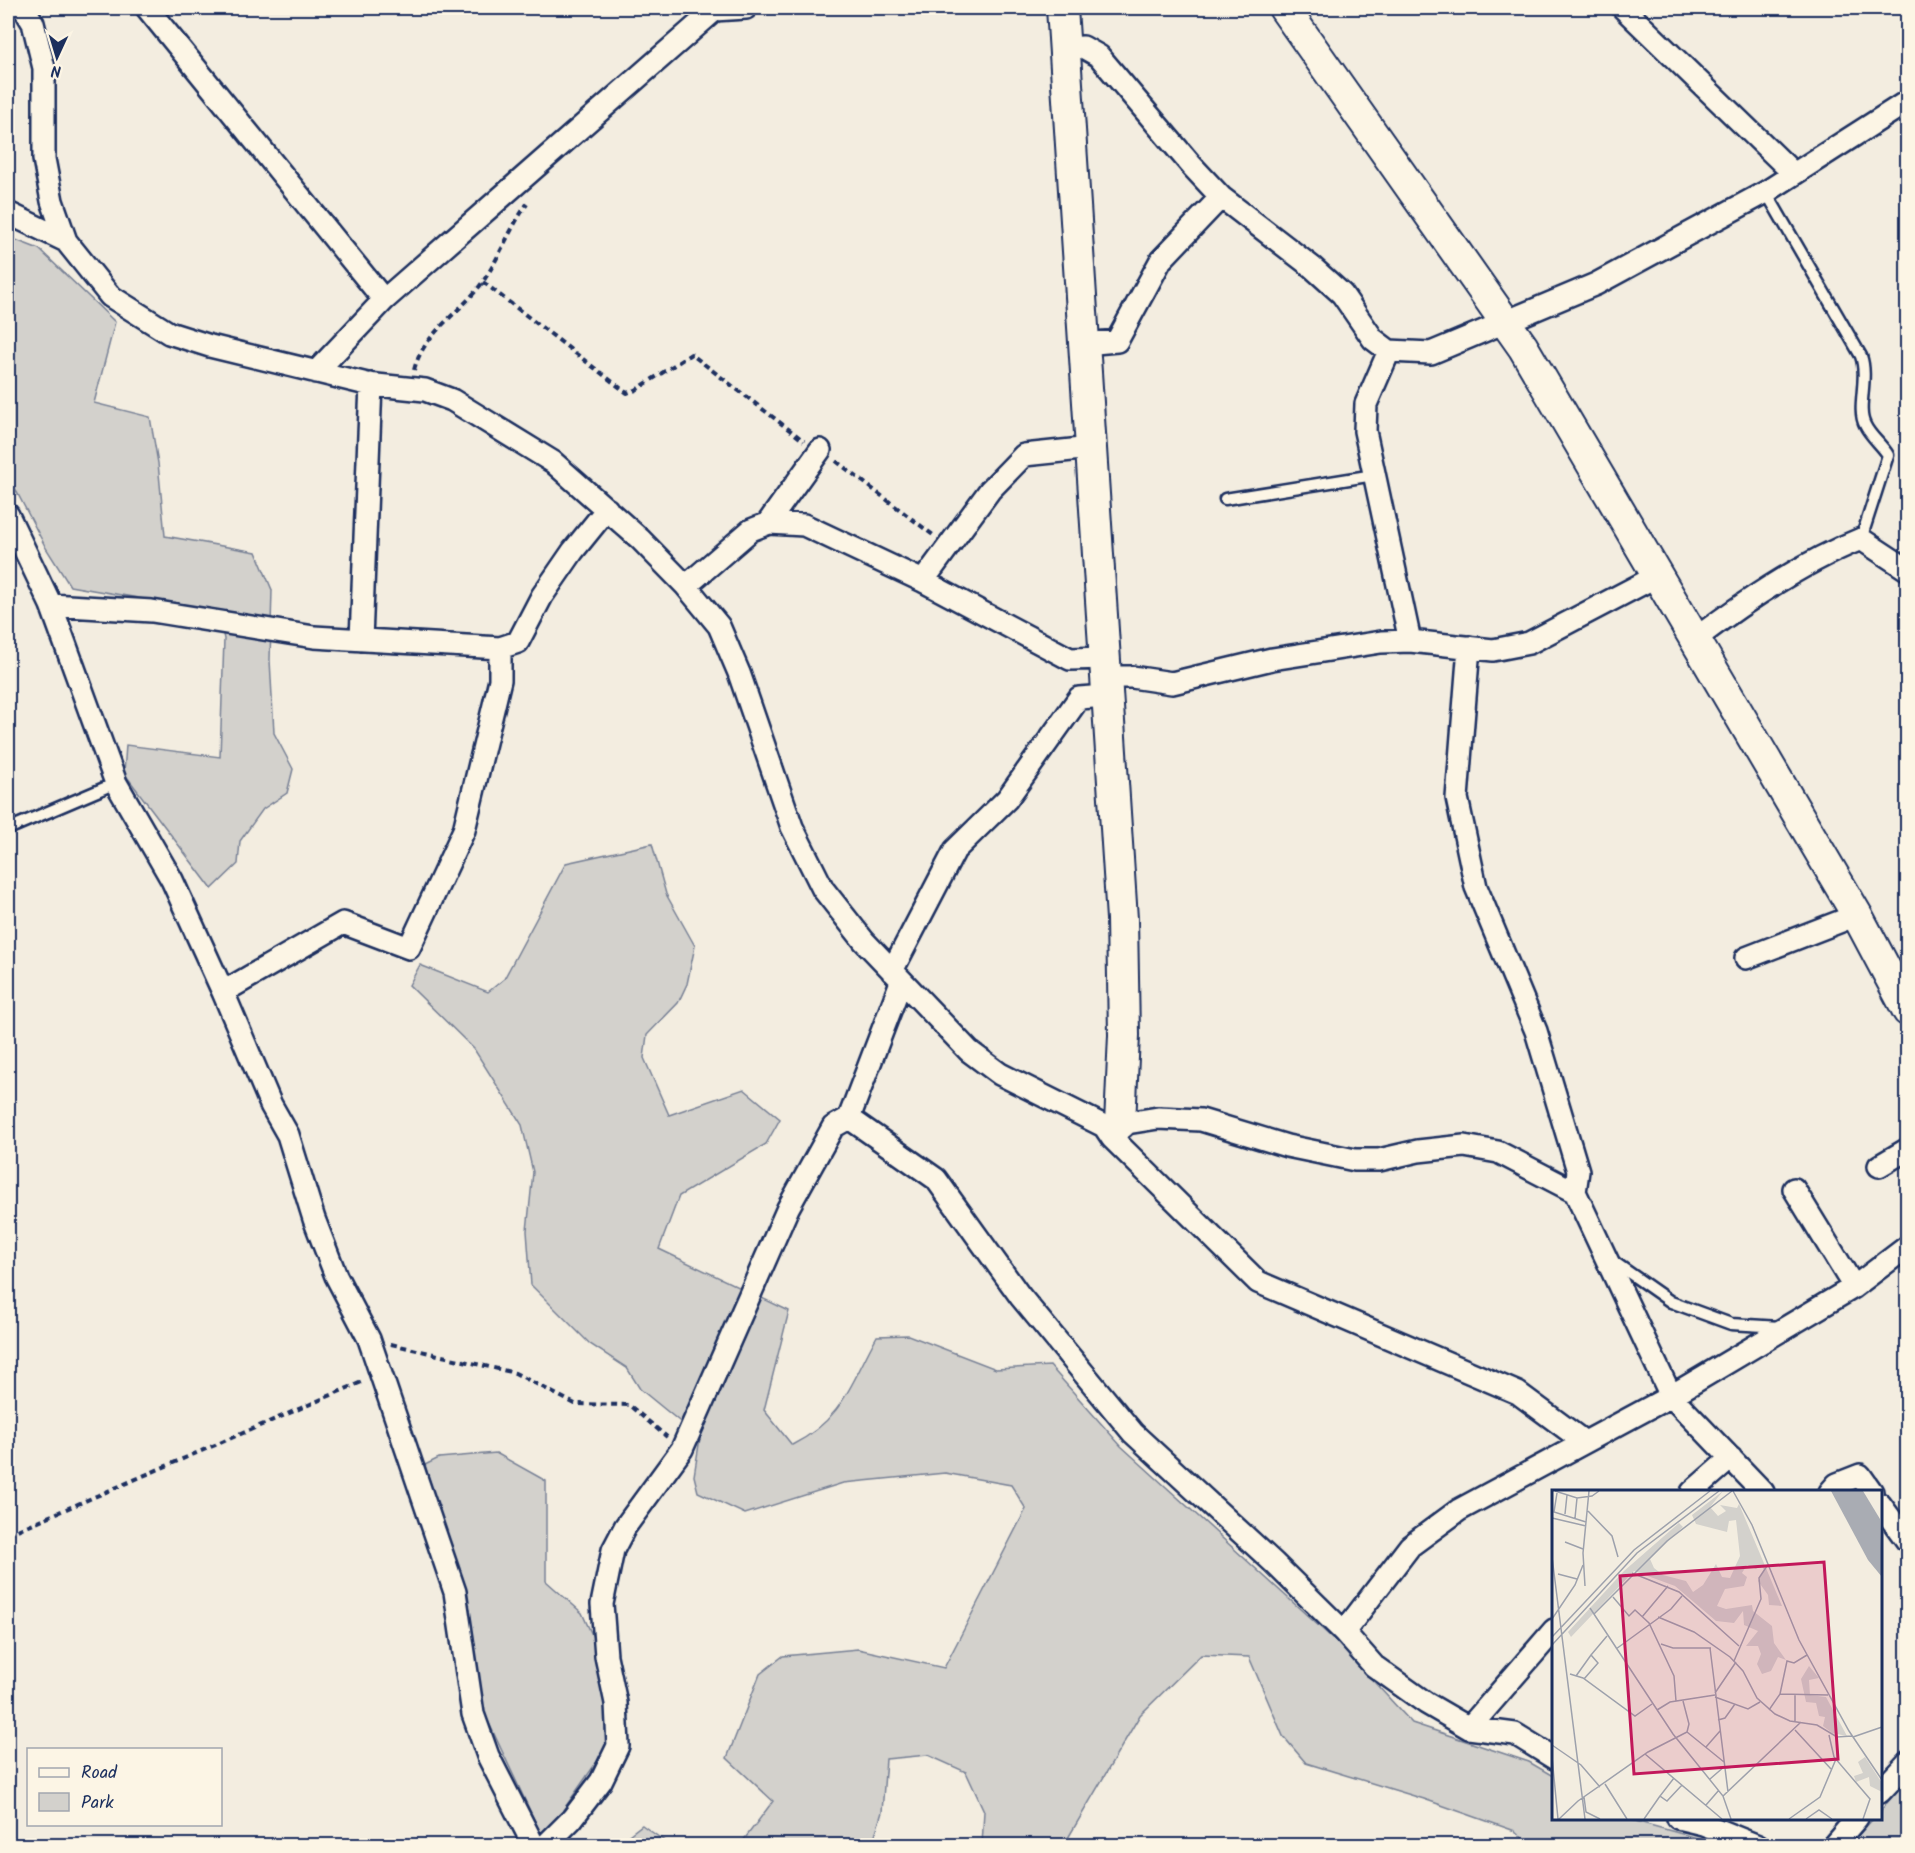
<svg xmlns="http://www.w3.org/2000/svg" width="1915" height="1853" viewBox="0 0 1915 1853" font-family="Kalam,sans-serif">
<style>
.green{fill:#d3d1cc;stroke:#778095;stroke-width:1.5}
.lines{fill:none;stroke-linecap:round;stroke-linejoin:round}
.lane-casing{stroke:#1b2f5e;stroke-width:15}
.street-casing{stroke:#1b2f5e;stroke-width:26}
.secondary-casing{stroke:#1b2f5e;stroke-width:34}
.path{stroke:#1b2f5e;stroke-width:4;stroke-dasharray:6 4.5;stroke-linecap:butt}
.lane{stroke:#fcf5e5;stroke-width:10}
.street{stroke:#fcf5e5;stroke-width:21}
.secondary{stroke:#fcf5e5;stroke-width:30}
.inset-road{fill:none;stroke:#9da1ac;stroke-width:1.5}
.view{fill:#c2185b;fill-opacity:0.15;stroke:#c2185b;stroke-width:3}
.inset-edge{fill:none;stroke:#1b2f5e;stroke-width:3}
</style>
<rect width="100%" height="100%" fill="#f3ede0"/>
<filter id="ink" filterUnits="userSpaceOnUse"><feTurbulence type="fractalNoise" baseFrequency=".0167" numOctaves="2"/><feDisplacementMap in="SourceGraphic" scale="12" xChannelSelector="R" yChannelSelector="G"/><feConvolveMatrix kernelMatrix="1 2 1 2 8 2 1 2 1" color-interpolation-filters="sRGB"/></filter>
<g filter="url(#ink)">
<path class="green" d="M 8,237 L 39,249 L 115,322 L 94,403 L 150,417 L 158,463 L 165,536 L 256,552 L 272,590 L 270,660 L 274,733 L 293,769 L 287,793 L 263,809 L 240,841 L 238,864 L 212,889 L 124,773 L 126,745 L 220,757 L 224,639 L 218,612 L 70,586 L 46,548 L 8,475 Z
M 652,844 L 666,894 L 695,946 L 687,984 L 678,1003 L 647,1035 L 644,1058 L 669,1115 L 744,1089 L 780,1119 L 766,1144 L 679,1196 L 659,1249 L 789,1311 L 764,1410 L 792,1445 C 844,1419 851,1382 877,1336 L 908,1335 L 996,1369 L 1050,1366 L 1121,1446 L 1342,1647 L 1412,1723 L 1529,1762 L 1553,1776 L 1554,1818 L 1628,1819 L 1722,1845 L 1530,1845 L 1515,1831 L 1424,1799 L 1306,1763 L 1283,1736 L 1249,1657 L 1201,1655 L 1140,1715 L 1064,1845 L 982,1845 L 984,1811 L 966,1772 L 928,1755 L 886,1759 L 882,1812 L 872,1845 L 740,1845 L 773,1801 L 727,1758 L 760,1674 L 783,1656 L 858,1649 L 944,1668 L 1026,1509 L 1011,1485 L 945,1473 L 843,1483 L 745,1514 L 698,1492 L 694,1476 L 700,1438 L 640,1389 L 627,1368 L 590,1344 L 531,1285 L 527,1231 L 533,1172 L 522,1125 L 474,1049 L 409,985 L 420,965 L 488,992 L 504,979 L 566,863 Z
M 496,1453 L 546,1481 L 546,1581 L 582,1613 L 629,1716 L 563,1810 L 575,1845 L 546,1845 L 481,1706 L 458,1575 L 425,1465 L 439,1458 Z
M 1907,1779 L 1907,1845 L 1849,1845 L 1873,1819 L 1880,1818 L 1881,1810 Z
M 642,1825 L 670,1845 L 616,1845 Z"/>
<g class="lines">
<g class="lane-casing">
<path id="lane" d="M 1766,192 L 1861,356 C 1869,379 1856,408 1865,425 C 1870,436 1882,445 1888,455 L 1861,539
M 1225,499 L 1374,475
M 8,829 L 116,783
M 1611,1260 L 1671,1302 L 1731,1324 L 1780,1327"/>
</g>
<g class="street-casing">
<path id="street" d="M 24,8 L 33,23 L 44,68 L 44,159 L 52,201 L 66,241 L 110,296 L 169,333 L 210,346 L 367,384 L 425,390 L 452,400 L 553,462 L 640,539 L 686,586 L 719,626 L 739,673 L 792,827 L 823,889 L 864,941 L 969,1051 L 1000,1074 L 1104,1126 L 1112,1138 L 1258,1282 L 1518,1393 L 1583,1441
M 147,8 L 384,300
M 1623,8 L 1793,173
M 714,10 L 746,8
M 1065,48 L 1083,47 L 1099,56 L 1192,166 L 1221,197 L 1312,267 L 1342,294 L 1373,339 L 1389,351 L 1431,353 L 1596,284 L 1766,192 L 1908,101
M 8,213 L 66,241
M 1084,344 L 1117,341 L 1161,260 L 1221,197
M 1389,351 L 1366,404 L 1365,431 L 1410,641
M 316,372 L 384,300 L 717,8
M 8,515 L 51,605 L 116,783 L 172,880 L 223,992 L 271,1105 L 288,1135 L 314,1219 L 336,1276 L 369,1339 L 455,1592 L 473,1714 L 488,1756 L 534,1846
M 767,524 L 820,450
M 923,581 L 990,490 L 1024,455 L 1091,448
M 686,586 L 751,530 L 769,523 L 804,525 L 923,581 L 1070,659 L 1105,658
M 51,605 L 152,611 L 314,637 L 500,648 L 518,642 L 542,596 L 573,551 L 607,509
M 361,640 L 371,384
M 1694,640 C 1745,601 1801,563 1861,539 L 1908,570
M 1469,647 L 1457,798 L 1476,887 L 1536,1031 L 1578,1171 L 1575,1192 L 1671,1396 L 1763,1492
M 1105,677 L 1132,677 L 1172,683 L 1272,659 L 1381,642 L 1410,641 L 1493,650 L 1529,643 L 1657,576
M 1746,958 L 1857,915
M 892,971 L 955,850 L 1007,799 L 1079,698 L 1107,696
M 223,992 L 343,923 L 409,948 L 464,830 L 500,680 L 500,648
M 849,1118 L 936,1179 L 1020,1296 L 1133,1433 L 1274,1563 L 1344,1632 L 1374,1666 L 1426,1703 L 1469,1728 L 1515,1734 L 1554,1758
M 1108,1126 L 1158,1118 L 1201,1120 L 1287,1146 L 1355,1160 L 1379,1160 L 1418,1151 L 1464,1146 L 1498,1152 L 1575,1192
M 1879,1166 L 1908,1149
M 1794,1189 L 1854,1287
M 1692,1492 L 1731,1458
M 1830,1492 L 1837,1484 L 1860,1475 L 1872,1492
M 1880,1504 L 1908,1542
M 1344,1632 L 1410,1546 L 1459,1510 L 1671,1396 L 1854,1287 L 1908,1246
M 1469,1728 L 1554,1630
M 1880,1792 L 1908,1762
M 1678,1818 L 1703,1824 L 1758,1846
M 545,1846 L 572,1819 L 601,1781 L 618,1746 L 616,1703 L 606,1656 L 602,1604 L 613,1550 L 625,1527 L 682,1449 L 788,1208 L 833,1127 L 849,1118 L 901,982
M 1833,1846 L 1857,1818"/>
</g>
<g class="secondary-casing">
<path id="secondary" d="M 1062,8 L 1122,919 L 1124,1035 L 1120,1124
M 1284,8 L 1523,347 L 1857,915 L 1908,1011"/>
</g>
<path class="path" d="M 483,282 L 627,393 L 636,390 L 691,354 L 804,441
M 414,370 C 424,331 463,312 484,280 C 500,256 510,228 527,204
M 836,461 L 933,535
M 391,1344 L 515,1373 L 575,1404 L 629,1405 L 667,1437
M 8,1534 L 364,1381"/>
<use href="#lane" class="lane"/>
<use href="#street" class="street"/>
<use href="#secondary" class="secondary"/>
</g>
</g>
<g transform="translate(1552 1490)">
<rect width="330" height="330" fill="#f3ede0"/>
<path d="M 171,1 L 158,17 L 166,26 L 174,21 L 168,15 L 185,18 L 187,14 L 230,116 L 217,115 L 216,105 L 206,91 L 212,80 L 209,75 L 204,79 L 195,75 L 190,83 L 195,87 L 192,96 L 173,99 L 165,116 L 174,119 L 200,115 L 201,121 L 220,136 L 222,153 L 234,170 L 226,167 L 219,181 L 210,184 L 205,174 L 209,164 L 206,156 L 194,156 L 206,141 L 192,135 L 191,121 L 182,133 L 164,131 L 123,96 L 82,81 L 19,147 L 16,142 L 72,81 L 127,33 L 131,37 L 98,69 L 102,78 L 111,85 L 134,91 L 141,102 L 151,95 L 164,74 L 170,87 L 178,88 L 188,66 L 184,30 L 177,31 L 175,42 L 144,34 L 140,25 ZM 257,176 L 267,188 L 257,190 L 258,205 L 274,207 L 295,246 L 280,243 L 271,236 L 273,227 L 267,226 L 264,213 L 254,212 L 249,189 ZM 313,267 L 330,293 L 330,302 L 318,296 L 317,287 L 304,292 L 302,286 L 311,283 L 306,272 Z" fill="#d3d1cc"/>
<path d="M 279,1 L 311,1 L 328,29 L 330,87 L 316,70 Z" fill="#a9acb3"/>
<path class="inset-road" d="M 3,1 L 25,8 L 40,6 L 47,1M 181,1 L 200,35 L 247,150 L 297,241 L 330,290M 5,3 L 2,22 L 34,32M 36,21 L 60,46 L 66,67M 13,24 L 15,5M 0,28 L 34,36M 23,28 L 25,8M 13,52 L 31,59M 0,67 L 33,329M 80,83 L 127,102 L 187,156M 6,84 L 25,89M 33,96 L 31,63 L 37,1M 61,107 L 77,126 L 83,120 L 97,133 L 122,186 L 124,211M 38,118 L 121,244 L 171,306 L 179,329M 42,124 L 115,51 L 180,1M 90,127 L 116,96M 106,127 L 142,142 L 178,167 L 191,181 L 205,208 L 223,224 L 238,231 L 265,235 L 285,247 L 300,246M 0,129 L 23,95 L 31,75M 0,147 L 82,60 L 158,1M 109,154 L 121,158 L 159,158M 0,155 L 85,63 L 167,1M 158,158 L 176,302M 64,159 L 119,119 L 130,106M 39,165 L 55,146M 182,171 L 209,109 L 207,88 L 215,76M 18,184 L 31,188 L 83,226 L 100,214M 24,186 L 39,165 L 46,173 L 32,189M 163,203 L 184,172M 228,204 L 235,171 L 242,173 L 255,165M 243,204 L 243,231M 163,207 L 196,219 L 208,212M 131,211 L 137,234 L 135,242M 105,220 L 118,212 L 163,205M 217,220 L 228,204 L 276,205M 166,230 L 173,228 L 183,214M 243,240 L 279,279M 135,242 L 172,272M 277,245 L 282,267 L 318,309 L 311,329M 301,247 L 330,237M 0,255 L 29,275 L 48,297M 154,257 L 168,241M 93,264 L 170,329M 0,267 L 6,329M 173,278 L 209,274M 122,288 L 108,306 L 115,311 L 130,295M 158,289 L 173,276M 53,294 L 75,329M 171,306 L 249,232M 32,307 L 34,322 L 48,329M 154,315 L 167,300M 7,329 L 26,311 L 96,262 L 135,242M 92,329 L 108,306M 237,329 L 268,307 L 284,269M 254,329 L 267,320 L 280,329"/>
<path class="view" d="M 272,72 L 286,269 L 82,284 L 68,86 Z"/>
<rect width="330" height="330" class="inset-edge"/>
</g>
<rect width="1915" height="1853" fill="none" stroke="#fcf5e5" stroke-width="30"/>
<rect x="15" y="15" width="1885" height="1823" fill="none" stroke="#1b2f5e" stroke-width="2" filter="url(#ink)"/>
<rect x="27" y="1748" width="195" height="78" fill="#fcf5e5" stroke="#a2a6af" stroke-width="1.5"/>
<rect x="39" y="1768" width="30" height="9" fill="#fcf5e5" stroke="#a2a6af" stroke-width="1.5"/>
<text x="81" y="1778" font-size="18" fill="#1b2f5e">Road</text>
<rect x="39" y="1793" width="30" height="18" fill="#d3d1cc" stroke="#a2a6af" stroke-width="1.5"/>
<text x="81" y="1808" font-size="18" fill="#1b2f5e">Park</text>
<g transform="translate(57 57) rotate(184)" stroke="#fcf5e5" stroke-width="4.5" paint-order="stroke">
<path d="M0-4.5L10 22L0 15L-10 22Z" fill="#1b2f5e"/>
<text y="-9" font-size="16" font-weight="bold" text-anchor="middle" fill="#1b2f5e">N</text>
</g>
</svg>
